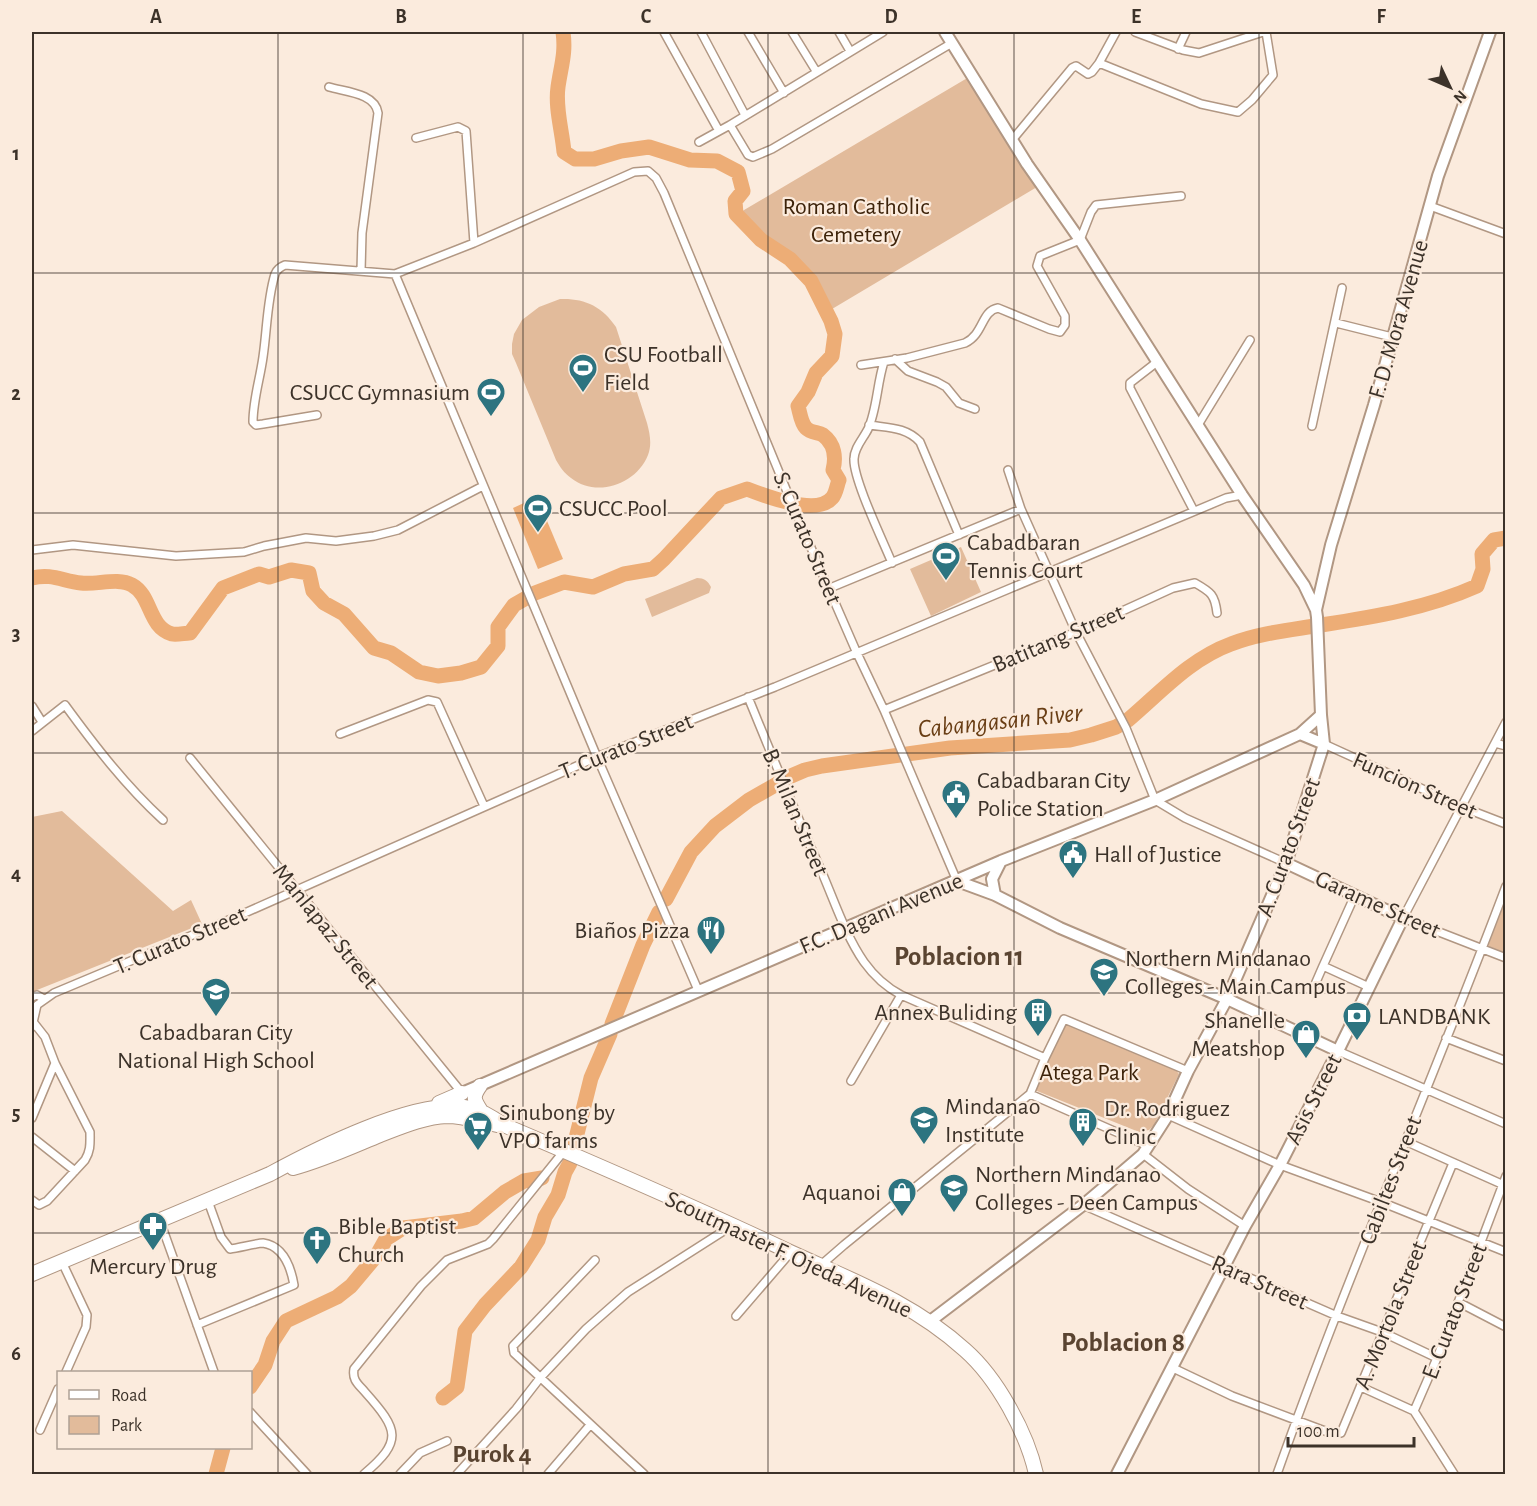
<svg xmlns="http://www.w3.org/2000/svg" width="1537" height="1506" viewBox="0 0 1537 1506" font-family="'Alegreya Sans',sans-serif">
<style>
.green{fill:#e2bb9b}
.water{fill:#edad76}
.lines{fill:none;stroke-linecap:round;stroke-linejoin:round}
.river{stroke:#edad76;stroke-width:15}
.street-casing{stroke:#b19783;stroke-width:10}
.secondary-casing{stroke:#b19783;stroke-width:14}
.highway-casing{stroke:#b19783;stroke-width:16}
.street{stroke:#fff;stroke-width:7}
.secondary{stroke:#fff;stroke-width:10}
.highway{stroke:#fff;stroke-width:14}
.grid{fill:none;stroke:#3c3229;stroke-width:1.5;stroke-opacity:0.55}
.labels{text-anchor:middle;stroke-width:4.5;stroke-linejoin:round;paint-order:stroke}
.park-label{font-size:24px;fill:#3d230a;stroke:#fbebdd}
.street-label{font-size:24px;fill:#3c3229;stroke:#fbebdd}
.poi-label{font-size:24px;fill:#3c3229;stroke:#fbebdd;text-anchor:start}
.water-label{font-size:26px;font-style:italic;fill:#693e15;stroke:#fbebdd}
.neighbourhood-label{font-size:26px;font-weight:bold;fill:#5a4431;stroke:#fbebdd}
.quarter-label{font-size:27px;font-weight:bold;fill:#5a4431;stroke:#fbebdd}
.neatline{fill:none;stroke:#3c3229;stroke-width:2}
.grid-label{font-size:20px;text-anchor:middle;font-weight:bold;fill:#3c3229}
</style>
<rect width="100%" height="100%" fill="#fbebdd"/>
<path class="green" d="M 969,77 L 1037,187 L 827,312 L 814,277 L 792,255 L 761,238 L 739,213 Z
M 560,299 C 584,298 602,306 616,327 L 647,423 C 650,434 652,445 648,455 C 636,485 596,498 571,478 C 564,473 560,467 556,460 L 516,363 L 512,354 L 512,344 L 514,334 L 522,320 L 539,307 Z
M 961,547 L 981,592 L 931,616 L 910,569 Z
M 697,578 C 704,578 708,581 711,587 L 709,593 L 652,617 L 645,599 Z
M 62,811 L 173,911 L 191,900 L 202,924 L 32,992 L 32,817 Z
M 1505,901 L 1505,953 L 1488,946 Z
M 1068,1022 L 1176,1070 L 1179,1074 L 1154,1125 L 1149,1130 L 1139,1132 L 1037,1091 L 1036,1084 L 1065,1024 Z"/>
<path class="water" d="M 537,497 L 563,559 L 538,569 L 513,508 Z"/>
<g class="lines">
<path class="river" d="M 32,578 C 51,573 63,581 81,583 C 97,585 118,577 132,585 C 152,596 148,627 172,634 C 177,635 185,633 190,633 L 223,588 L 259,574 L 269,577 L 291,570 L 309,573 L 313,591 L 324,603 L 344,614 L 374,648 L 391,653 L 419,672 L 438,676 L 461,673 L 481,667 L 498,646 L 498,627 L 514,605 L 535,593 L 564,582 L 593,587 L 624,574 L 653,569 L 664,559 L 721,498 L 747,489 C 765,496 817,516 832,498 C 836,494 837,485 839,480 L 833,470 C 836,458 835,444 823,435 C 818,432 811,433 806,428 C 801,423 800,413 798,406 L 808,392 L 816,373 L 832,356 L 835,334 L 831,321 L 811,281 L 790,259 L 761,240 L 736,214 L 735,201 L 743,191 L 738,172 L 717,161 L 690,160 L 649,147 L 621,151 L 594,159 L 575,159 L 564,152 C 562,130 555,108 558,87 C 561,66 566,53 563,32
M 666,899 L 691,852 L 715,826 L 749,800 L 791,776 L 805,770 L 822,766 L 950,748 L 1070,740 L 1091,735 L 1116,727 L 1128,720 C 1161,692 1190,659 1231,644 C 1259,633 1291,630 1321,625 C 1374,617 1428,608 1477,586 L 1483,569 L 1482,554 L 1494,540 L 1506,538
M 612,1024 L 643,945 L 659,912
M 574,1146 L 591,1078 L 610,1034
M 250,1387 L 265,1365 L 273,1341 L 286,1321 L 337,1297 L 351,1286 L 377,1255 L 386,1239 L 403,1228 L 462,1221 L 474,1218 L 505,1192 L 524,1181 L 542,1178
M 443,1398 L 457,1387 L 465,1331 L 485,1305 L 521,1267 L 538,1240 L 545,1217 L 558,1195 L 565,1172 L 570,1163
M 216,1474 L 223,1448"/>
<g class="street-casing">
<path id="street" d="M 664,32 L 719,131 L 730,125
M 701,32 L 745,115
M 748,32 L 784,93
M 792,32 L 816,71
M 839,32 L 850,51
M 883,32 L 730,125 L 748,155 L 753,157 L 772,149 L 952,43
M 1135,32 L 1183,50 L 1199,53 L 1263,32
M 1178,49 L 1186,32
M 1099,63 L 1116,32
M 329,87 C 346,92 375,93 378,113 L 362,233 L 361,271
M 416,138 L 458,127 L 466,131 L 474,243
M 1013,139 L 1072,68 L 1076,66 L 1088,74 L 1092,72 L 1099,63 L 1201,104 L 1238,112 L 1252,100 L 1273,75 L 1266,32
M 699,142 L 719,131
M 1430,206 L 1506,234
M 395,274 L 597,757 L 698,990
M 1336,323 L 1392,337
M 895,359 L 908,371 L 937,382 L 946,387 L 959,403 L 975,409
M 884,362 C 877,383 877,410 868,429 C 863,439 854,448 854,459 C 853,479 883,541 892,563
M 1157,362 L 1130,383 L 1130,388 L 1194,511
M 861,365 L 907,358 L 965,343 C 984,334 981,311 998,308 L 1049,329 L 1060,332 L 1065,325 L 1065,316 L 1037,266 L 1040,256 L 1080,240 L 1091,212 L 1096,205 L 1181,196
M 317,415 L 263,424 L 256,425 L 253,422 C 253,400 260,379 263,357 C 267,330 267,300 275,274 C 277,269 280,267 285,265 L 395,274 L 474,243 L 634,172 L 648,171 L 656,178 L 664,193 L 795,511 L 856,651 L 884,710 L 957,881
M 869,425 C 889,428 906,427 920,442 L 959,535
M 1198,425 L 1250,340
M 1312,426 L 1342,288
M 1008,470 L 1021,509
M 32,550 L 73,545 L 176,556 L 244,552 L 264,546 L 306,538 L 336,541 L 374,536 L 398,530 L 483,486
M 830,588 L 1021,509 L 1076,632 L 1126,728 L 1155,800 L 1185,818 L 1286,863
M 748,697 C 772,756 797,816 823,875 C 835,903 846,936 864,962 C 874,976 886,987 901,995 L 1045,1058
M 32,706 L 42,722
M 884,710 L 1076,632 L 1173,588 L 1195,583 C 1211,592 1215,595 1217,613
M 1506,722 L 1403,918 L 1506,958
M 32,731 L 65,705 C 95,746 125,785 163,820
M 340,734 L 428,700 L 437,702 L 484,806
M 1495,743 L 1506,746
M 1324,744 L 1462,807 L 1506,824
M 190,758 L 462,1093
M 1355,895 L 1323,966 L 1369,987
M 1313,989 L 1323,966
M 32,997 L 37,995 L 44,999
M 32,1027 L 37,1005 L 54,993 L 238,916 L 597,757 L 775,687 L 1226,498 L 1242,495
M 1446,1038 L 1506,1061
M 1338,1051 L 1506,1124
M 851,1081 L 901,995
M 1030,1094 L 1148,1146
M 1168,1115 L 1280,1165 L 1381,1202 L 1506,1252
M 32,1118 L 55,1063
M 32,1137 L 75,1171
M 1405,1141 L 1506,1186
M 1143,1154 L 1188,1189 L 1245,1226
M 32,1200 L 39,1205 L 47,1201 L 85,1160 C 91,1150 90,1143 90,1132 L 55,1063 L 45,1037 L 34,1023
M 1083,1205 L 1337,1316 L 1382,1332 L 1437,1358
M 160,1221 L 214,1372
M 595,1260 L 513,1346 L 514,1353 L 644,1474
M 62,1262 L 87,1315 L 86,1327 L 66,1372
M 821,1265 L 844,1245 L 1030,1094 L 1045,1058 L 1064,1019 L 1188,1071
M 1458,1302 L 1506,1327
M 736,1316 L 791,1252
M 197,1325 L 294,1285 C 291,1268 284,1246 263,1243 C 258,1243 238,1248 230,1249 L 221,1237 L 208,1201
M 1173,1368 L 1232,1396 L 1333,1434 L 1341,1433 L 1453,1163
M 1361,1387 L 1414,1411 L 1454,1474
M 1414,1411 L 1437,1358 L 1506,1176
M 250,1412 L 307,1474
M 40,1430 L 58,1389
M 364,1474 C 403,1441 399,1430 365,1392 C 358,1384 352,1380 354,1369 L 421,1286 L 447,1260 L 488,1244 L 493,1239 L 564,1151
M 400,1474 L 420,1453 L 447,1441
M 457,1474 L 516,1409 L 540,1378 L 586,1329 L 628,1292 L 733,1225
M 548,1474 L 590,1425
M 1277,1474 C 1347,1276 1432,1083 1506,886"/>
</g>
<g class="secondary-casing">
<path id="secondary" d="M 1316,610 L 1331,545 L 1374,405 L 1438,176 L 1490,32
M 1300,734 L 1324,744
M 957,881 L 995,895 L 1060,928 L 1227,999 L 1338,1051
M 995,895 L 992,879 L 1001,861
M 462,1093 L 1001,861 L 1155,800 L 1300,734 L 1321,715
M 929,1322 L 1083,1205 L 1122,1172 L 1143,1154 L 1168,1115 L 1188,1071 L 1227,999 L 1286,863 L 1324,744 L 1321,715 L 1317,617 L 1316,610 L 1304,585 L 1242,495 L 1080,240 L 1027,164 L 945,32
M 1117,1474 L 1245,1226 L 1280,1165 L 1338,1051 L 1403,918 L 1286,863"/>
</g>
<g class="highway-casing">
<path id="highway" d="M 480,1086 C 472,1097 474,1100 481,1111
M 439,1103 L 462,1093
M 293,1168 C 323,1160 351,1147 380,1135 C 401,1127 424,1117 447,1116 C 464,1116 481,1122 498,1125
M 32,1274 L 270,1174 C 316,1149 413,1100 464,1107 C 481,1109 492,1118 506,1126 C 600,1166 695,1207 788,1251 C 851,1280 912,1302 965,1350 C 997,1378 1027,1433 1036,1474"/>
</g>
<use href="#street" class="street"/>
<use href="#secondary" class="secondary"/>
<use href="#highway" class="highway"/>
</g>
<path class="grid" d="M 278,32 L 278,1474M 523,32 L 523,1474M 768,32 L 768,1474M 1014,32 L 1014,1474M 1259,32 L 1259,1474M 32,273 L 1506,273M 32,513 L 1506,513M 32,753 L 1506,753M 32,993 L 1506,993M 32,1233 L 1506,1233"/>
<defs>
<g id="stadium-pin" transform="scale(1.5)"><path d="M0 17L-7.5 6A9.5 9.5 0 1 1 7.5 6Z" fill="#2d7480" stroke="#fbebdd"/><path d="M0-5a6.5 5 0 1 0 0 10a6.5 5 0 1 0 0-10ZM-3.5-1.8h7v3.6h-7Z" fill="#fff"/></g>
<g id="civic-pin" transform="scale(1.5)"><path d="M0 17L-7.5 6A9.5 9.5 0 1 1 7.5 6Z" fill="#2d7480" stroke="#fbebdd"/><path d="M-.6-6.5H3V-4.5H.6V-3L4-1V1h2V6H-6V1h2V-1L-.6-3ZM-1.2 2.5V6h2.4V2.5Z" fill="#fff"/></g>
<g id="restaurant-pin" transform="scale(1.5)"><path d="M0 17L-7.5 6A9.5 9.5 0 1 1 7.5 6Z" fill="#2d7480" stroke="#fbebdd"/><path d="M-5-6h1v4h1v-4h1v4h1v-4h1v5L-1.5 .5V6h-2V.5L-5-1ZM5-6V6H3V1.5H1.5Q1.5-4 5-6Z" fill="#fff"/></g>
<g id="university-pin" transform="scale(1.5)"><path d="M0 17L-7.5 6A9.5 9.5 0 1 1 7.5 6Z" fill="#2d7480" stroke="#fbebdd"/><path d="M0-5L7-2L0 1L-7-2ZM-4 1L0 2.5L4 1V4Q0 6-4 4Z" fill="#fff"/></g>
<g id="school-pin" transform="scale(1.5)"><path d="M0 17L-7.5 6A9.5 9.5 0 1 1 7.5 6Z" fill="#2d7480" stroke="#fbebdd"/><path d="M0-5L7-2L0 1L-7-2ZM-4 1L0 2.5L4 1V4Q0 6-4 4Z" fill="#fff"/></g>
<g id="building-pin" transform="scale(1.5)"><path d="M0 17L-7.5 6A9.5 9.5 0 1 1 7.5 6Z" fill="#2d7480" stroke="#fbebdd"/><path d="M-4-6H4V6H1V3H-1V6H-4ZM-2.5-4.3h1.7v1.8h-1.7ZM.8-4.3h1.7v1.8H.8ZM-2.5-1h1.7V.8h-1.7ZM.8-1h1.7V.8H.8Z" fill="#fff"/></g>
<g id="bank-pin" transform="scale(1.5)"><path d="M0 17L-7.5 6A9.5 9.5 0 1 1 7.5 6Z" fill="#2d7480" stroke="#fbebdd"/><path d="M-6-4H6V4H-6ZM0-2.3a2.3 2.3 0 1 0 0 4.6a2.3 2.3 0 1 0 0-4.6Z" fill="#fff"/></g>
<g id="shop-pin" transform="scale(1.5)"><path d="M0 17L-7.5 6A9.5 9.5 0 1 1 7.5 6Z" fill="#2d7480" stroke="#fbebdd"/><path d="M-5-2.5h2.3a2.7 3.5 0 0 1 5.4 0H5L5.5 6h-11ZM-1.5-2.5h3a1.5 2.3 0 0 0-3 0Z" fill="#fff"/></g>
<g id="supermarket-pin" transform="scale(1.5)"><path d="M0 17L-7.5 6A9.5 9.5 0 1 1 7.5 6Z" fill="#2d7480" stroke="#fbebdd"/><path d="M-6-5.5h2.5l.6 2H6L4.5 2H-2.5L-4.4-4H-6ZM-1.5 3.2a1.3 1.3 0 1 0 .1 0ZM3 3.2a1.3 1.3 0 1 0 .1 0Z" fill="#fff"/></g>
<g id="pharmacy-pin" transform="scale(1.5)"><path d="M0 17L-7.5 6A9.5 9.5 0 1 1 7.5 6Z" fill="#2d7480" stroke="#fbebdd"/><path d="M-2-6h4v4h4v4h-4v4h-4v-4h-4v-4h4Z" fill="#fff"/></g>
<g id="church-pin" transform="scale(1.5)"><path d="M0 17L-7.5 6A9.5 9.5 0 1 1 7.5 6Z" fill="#2d7480" stroke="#fbebdd"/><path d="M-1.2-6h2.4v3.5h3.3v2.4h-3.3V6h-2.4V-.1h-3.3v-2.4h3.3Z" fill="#fff"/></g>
</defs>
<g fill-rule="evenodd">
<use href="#stadium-pin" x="583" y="368"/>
<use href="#stadium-pin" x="491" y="392"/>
<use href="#stadium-pin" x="538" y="508"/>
<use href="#stadium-pin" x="946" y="556"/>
<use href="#civic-pin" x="956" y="794"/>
<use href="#civic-pin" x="1073" y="854"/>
<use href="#restaurant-pin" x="711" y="930"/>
<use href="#university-pin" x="1104" y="972"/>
<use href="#school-pin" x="216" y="992"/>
<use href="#building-pin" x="1038" y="1012"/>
<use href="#bank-pin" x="1357" y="1016"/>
<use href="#shop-pin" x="1306" y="1034"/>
<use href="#school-pin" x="924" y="1120"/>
<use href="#building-pin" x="1083" y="1122"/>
<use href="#supermarket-pin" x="478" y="1126"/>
<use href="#university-pin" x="954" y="1188"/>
<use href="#shop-pin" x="902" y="1192"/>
<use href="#pharmacy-pin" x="153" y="1226"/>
<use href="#church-pin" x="317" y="1240"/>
</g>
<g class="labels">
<g class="park-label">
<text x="856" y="214">Roman Catholic<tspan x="856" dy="28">Cemetery</tspan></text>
<text x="1089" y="1080">Atega Park</text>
</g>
<g class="street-label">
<text transform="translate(1398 319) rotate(-74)" y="8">F. D. Mora Avenue</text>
<text transform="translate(808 538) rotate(67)" y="8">S. Curato Street</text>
<text transform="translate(1058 638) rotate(-23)" y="8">Batitang Street</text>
<text transform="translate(626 746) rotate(-22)" y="8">T. Curato Street</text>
<text transform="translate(1415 785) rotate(24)" y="8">Funcion Street</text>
<text transform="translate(796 812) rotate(67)" y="8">B. Milan Street</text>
<text transform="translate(1288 847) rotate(-70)" y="8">A. Curato Street</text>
<text transform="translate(1378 904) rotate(24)" y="8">Garame Street</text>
<text transform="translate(881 913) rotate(-23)" y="8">F.C. Dagani Avenue</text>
<text transform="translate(326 926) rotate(51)" y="8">Manlapaz Street</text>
<text transform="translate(180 940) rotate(-23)" y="8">T. Curato Street</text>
<text transform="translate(1313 1099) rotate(-63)" y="8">Asis Street</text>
<text transform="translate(1390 1180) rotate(-69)" y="8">Cabiltes Street</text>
<text transform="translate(789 1254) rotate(25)" y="8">Scoutmaster F. Ojeda Avenue</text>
<text transform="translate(1260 1282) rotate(24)" y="8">Rara Street</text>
<text transform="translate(1454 1311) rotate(-69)" y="8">E. Curato Street</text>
<text transform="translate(1390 1315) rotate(-68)" y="8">A. Mortola Street</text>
</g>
<g class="poi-label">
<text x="604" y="362">CSU Football<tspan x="604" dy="28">Field</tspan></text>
<text x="470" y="400" text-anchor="end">CSUCC Gymnasium</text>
<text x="559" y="516">CSUCC Pool</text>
<text x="967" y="550">Cabadbaran<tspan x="967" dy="28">Tennis Court</tspan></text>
<text x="977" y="788">Cabadbaran City<tspan x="977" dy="28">Police Station</tspan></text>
<text x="1094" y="862">Hall of Justice</text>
<text x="690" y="938" text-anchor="end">Biaños Pizza</text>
<text x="1125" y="966">Northern Mindanao<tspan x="1125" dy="28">Colleges - Main Campus</tspan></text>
<text x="1017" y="1020" text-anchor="end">Annex Buliding</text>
<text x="1378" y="1024">LANDBANK</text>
<text x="1285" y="1028" text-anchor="end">Shanelle<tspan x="1285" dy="28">Meatshop</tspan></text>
<text x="216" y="1040" text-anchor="middle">Cabadbaran City<tspan x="216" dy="28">National High School</tspan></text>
<text x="945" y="1114">Mindanao<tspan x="945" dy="28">Institute</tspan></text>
<text x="1104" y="1116">Dr. Rodriguez<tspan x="1104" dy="28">Clinic</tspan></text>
<text x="499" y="1120">Sinubong by<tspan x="499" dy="28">VPO farms</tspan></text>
<text x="975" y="1182">Northern Mindanao<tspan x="975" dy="28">Colleges - Deen Campus</tspan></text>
<text x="881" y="1200" text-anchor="end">Aquanoi</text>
<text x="338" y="1234">Bible Baptist<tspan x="338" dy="28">Church</tspan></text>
<text x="153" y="1274" text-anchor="middle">Mercury Drug</text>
</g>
<g class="water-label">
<text transform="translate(1000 720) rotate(-6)" y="9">Cabangasan River</text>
</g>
<g class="neighbourhood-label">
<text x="492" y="1462">Purok 4</text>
</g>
<g class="quarter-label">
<text x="959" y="965">Poblacion 11</text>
<text x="1123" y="1351">Poblacion 8</text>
</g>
</g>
<rect width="1537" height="1506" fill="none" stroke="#fbebdd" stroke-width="66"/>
<rect x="57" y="1371" width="195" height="78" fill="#fbebdd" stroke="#afa195" stroke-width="1.5"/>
<rect x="69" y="1390" width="30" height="9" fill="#ffffff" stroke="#afa195" stroke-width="1.5"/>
<text x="111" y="1401" font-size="18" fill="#3c3229">Road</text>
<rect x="69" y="1416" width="30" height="18" fill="#e2bb9b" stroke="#afa195" stroke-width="1.5"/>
<text x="111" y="1431" font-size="18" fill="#3c3229">Park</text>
<g transform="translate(1450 87) rotate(134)" stroke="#fbebdd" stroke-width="4.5" paint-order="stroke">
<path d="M0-4.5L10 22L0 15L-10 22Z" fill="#3c3229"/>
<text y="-9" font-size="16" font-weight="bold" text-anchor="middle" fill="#3c3229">N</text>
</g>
<path d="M1288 1437v9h126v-9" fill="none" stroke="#3c3229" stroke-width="3"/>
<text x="1297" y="1437" font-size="18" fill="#3c3229" stroke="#fbebdd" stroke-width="4.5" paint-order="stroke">100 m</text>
<rect x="33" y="33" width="1471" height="1440" class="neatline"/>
<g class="grid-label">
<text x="156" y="23">A</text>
<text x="401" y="23">B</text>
<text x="646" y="23">C</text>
<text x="891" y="23">D</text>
<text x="1136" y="23">E</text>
<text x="1381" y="23">F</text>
<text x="16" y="160">1</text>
<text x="16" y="400">2</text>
<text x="16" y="640">3</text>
<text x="16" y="880">4</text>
<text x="16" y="1120">5</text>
<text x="16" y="1360">6</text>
</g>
</svg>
